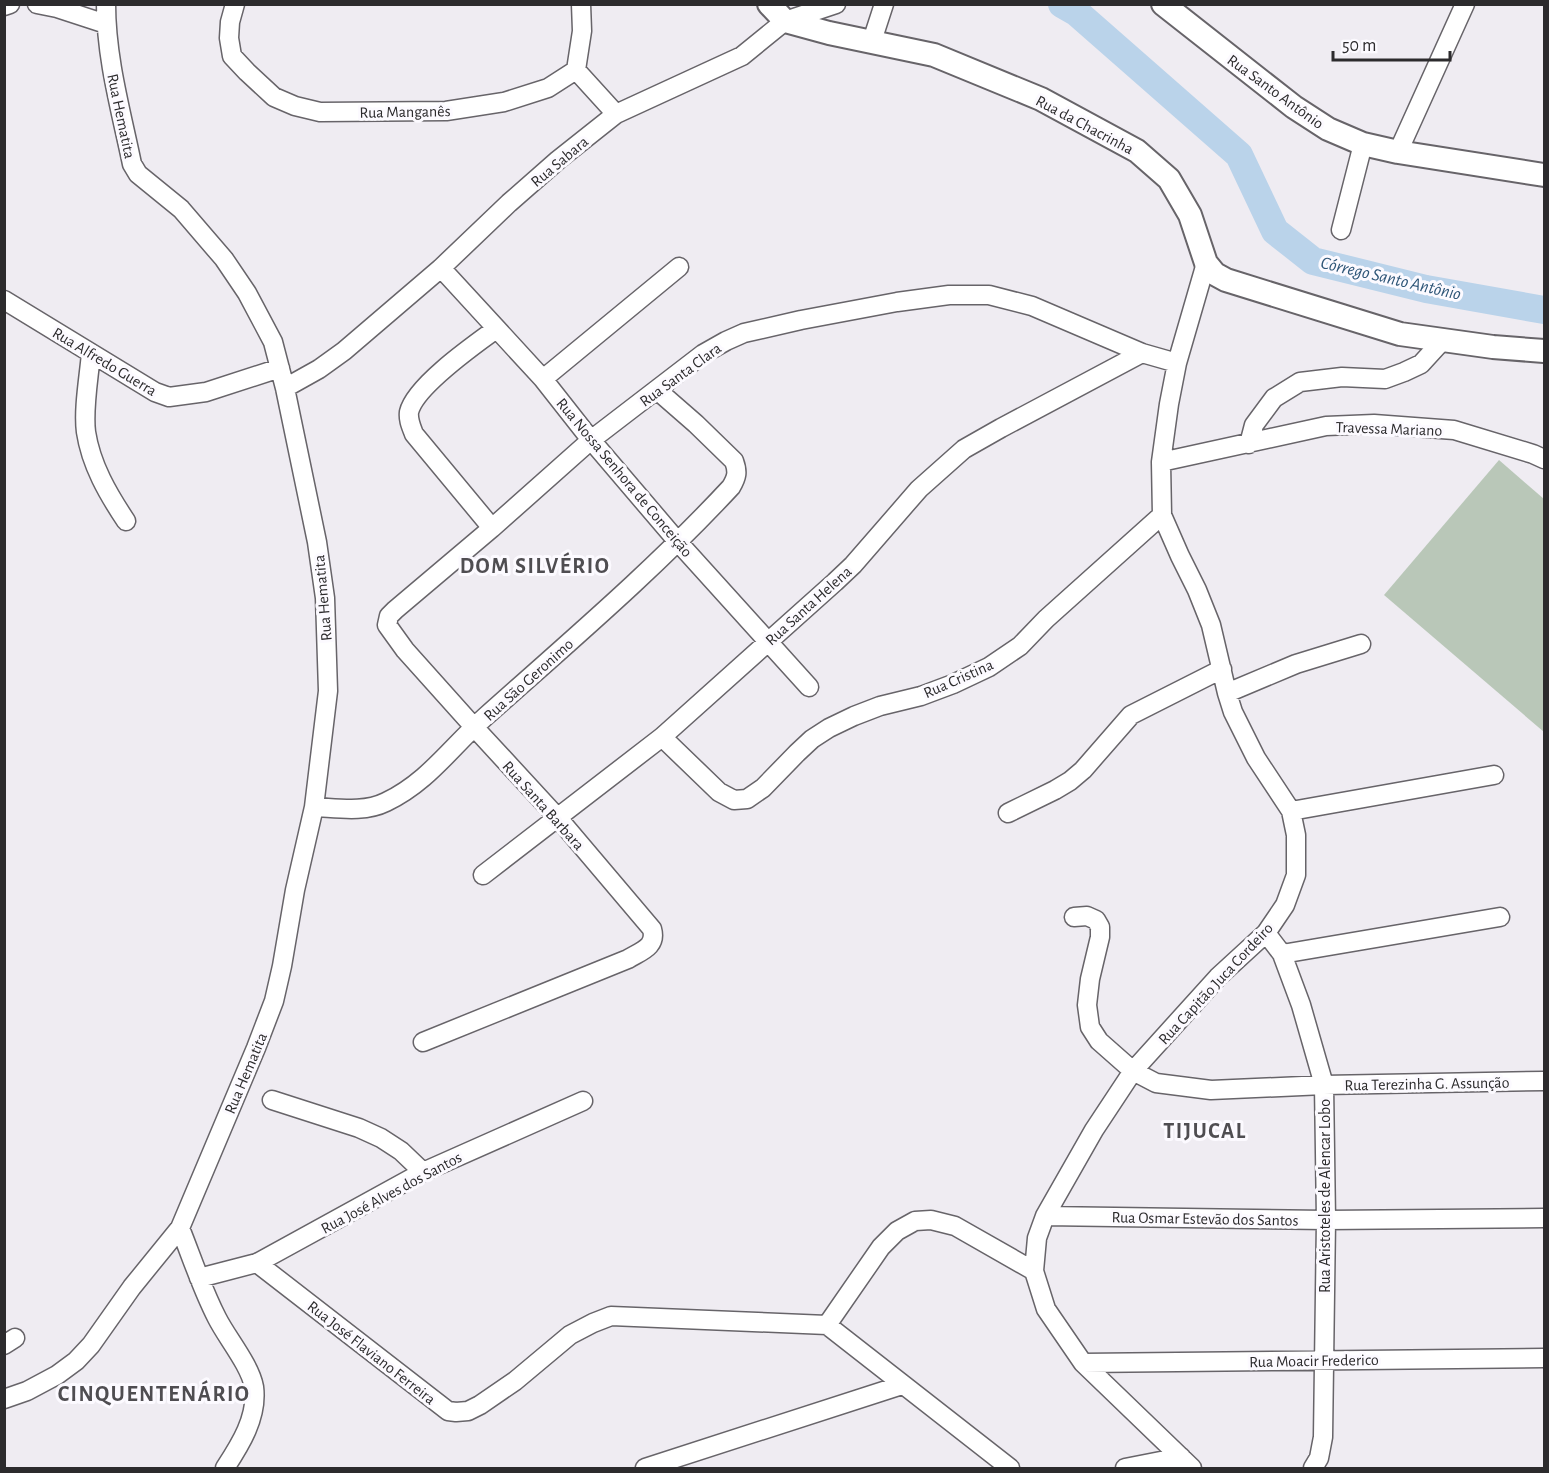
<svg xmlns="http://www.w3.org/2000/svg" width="1549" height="1473" viewBox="0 0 1549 1473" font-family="'Alegreya Sans',sans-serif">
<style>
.green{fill:#b9c7b8}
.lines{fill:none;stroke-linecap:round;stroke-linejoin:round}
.river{stroke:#bad3ea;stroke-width:28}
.minor-casing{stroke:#676469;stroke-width:21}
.major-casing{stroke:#676469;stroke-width:26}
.minor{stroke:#fff;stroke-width:18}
.major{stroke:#fff;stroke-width:22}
.labels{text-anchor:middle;stroke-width:6;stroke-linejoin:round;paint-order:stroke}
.street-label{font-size:16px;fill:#2c2b2d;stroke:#fcfaff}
.water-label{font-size:18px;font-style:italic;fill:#2e5577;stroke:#fcfaff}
.district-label{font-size:22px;font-weight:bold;letter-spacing:1.5px;fill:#4f4d51;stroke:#fcfaff}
</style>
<rect width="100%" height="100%" fill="#efecf2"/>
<path class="green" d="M 1499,460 L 1544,499 L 1544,732 L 1384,595 Z"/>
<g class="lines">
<path class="river" d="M 1062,4 L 1076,12 L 1239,155 L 1275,231 L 1313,261 L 1426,289 L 1544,310"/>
<g class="minor-casing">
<path id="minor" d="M 37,4 L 57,8 L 106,24
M 235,4 L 230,22 L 229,38 L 232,56 L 247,72 L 274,97 L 295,106 L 320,112 L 446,111 L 504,102 L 548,88 L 576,70 L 582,31 L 581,4
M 4,6 L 10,4
M 872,41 L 884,4
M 576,70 L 616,114
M 1398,152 L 1465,4
M 1341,230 L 1363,144
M 441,268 L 543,379 L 591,440 L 678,542 L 809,687
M 4,300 L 155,392 L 169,397 L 206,392 L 280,368
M 91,353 C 89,377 83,409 86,432 C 91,465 108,494 126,521
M 543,379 L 679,267
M 285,388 L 319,369 L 344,351 L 441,268 L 509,203 L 558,160 L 616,114 L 742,56 L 785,21 L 836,4
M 1249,444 L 1254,425 L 1274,398 L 1300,382 L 1342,377 L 1385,379 L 1404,372 L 1421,364 L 1443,340
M 1161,462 L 1326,426 L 1374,424 L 1454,430 L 1533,454 L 1544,459
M 492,528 L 414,434 C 411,426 408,420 409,412 C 415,386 474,345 496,329
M 1227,693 L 1296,664 L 1361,644
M 662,737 L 719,792 L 734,800 L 747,799 L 763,788 L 797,753 L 812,739 L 829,728 L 854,716 L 880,706 L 921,696 L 953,684 L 989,667 L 1020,646 L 1046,619 L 1162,515
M 314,807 C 337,808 364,813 386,802 C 428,782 451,747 485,717 C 569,642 655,569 731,487 C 737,477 738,472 734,461 L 696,424 L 657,390
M 1291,811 L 1494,775
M 1008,813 L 1055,790 L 1070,781 L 1083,770 L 1131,715 L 1222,669
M 483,875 L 662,737 L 835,582 L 853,565 L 919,489 L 964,449 L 1001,428 L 1142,353
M 1074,917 L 1087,916 L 1096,920 L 1100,927 L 1100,937 L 1090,979 L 1087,1005 L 1090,1027 L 1099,1041 L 1133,1071 L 1156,1083 L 1211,1090 L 1324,1085 L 1544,1081
M 1266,933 L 1282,954 L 1301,1005 L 1324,1085 L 1326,1220 L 1323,1437 L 1319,1458 L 1313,1468
M 1282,954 L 1500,917
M 423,1042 L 628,959 C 641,951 657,947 652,929 L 558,818 L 474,727 L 405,650 L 387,625 L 389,616 L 395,610 L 492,528 L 591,440 L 703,354 L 726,341 L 744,333 L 801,320 L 897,302 L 949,295 L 989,295 L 1032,306 L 1142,353 L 1177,363
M 272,1100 L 359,1128 L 381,1138 L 401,1151 L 423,1172
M 1045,1216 L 1326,1220 L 1544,1218
M 180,1228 C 192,1258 202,1289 217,1318 C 227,1338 250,1365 254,1387 C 258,1417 240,1445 225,1468
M 257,1263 L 448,1411 L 456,1412 L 468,1411 L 480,1405 L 515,1381 L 570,1335 L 593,1323 L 611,1316 L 827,1325
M 199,1278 L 257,1263 L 423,1172 L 583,1101
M 827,1325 L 881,1247 L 897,1231 L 915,1221 L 931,1220 L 955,1226 L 1034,1271
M 827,1325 L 1010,1468
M 4,1345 L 15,1338
M 1083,1363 L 1544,1358
M 4,1399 L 27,1391 L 57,1375 L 76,1361 L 91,1345 L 132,1287 L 180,1228 L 256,1048 L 274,1001 L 282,966 L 295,890 L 314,807 L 328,691 L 325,598 L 317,542 L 285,388 L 273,342 L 247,293 L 224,259 L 181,209 L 138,174 L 132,164 C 121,111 106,58 106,4
M 645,1468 L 902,1385
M 1125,1468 L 1181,1457
M 1192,1468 L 1083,1363 L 1046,1309 L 1034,1271 L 1037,1238 L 1045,1216 L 1094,1130 L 1133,1071 L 1218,977 L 1266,933 L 1285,905 L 1296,875 L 1296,835 L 1291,811 L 1256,758 L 1233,712 L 1227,693 L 1211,625 L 1197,590 L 1180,556 L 1162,515 L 1161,462 L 1169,404 L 1177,363 L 1206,263"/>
</g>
<g class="major-casing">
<path id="major" d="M 769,4 L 785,21 L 829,33 L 934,55 L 1041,99 L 1137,151 L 1169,179 L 1190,215 L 1206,263 L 1215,274 L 1226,280 L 1400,334 L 1493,347 L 1544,351
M 1163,4 L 1294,107 L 1328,129 L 1363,144 L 1398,152 L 1544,175"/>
</g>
<use href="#minor" class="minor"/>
<use href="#major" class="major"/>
</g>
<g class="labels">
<g class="street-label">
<text transform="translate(1276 91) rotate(36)" y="6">Rua Santo Antônio</text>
<text transform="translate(405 111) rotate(-1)" y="6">Rua Manganês</text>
<text transform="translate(122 116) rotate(78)" y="6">Rua Hematita</text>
<text transform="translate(1085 124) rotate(28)" y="6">Rua da Chacrinha</text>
<text transform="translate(559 161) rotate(-40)" y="6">Rua Sabara</text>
<text transform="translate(105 361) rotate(31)" y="6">Rua Alfredo Guerra</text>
<text transform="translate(680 374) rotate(-36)" y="6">Rua Santa Clara</text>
<text transform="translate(1389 428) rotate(2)" y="6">Travessa Mariano</text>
<text transform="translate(625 477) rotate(50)" y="6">Rua Nossa Senhora de Conceição</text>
<text transform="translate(322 598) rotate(-95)" y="6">Rua Hematita</text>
<text transform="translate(808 605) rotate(-42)" y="6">Rua Santa Helena</text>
<text transform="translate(958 678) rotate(-24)" y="6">Rua Cristina</text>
<text transform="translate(528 679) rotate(-42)" y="6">Rua São Geronimo</text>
<text transform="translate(544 805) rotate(48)" y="6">Rua Santa Barbara</text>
<text transform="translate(1215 983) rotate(-47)" y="6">Rua Capitão Juca Cordeiro</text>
<text transform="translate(245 1073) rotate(-67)" y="6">Rua Hematita</text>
<text transform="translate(1427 1083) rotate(-1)" y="6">Rua Terezinha G. Assunção</text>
<text transform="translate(391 1192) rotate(-28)" y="6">Rua José Alves dos Santos</text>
<text transform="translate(1324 1196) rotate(-90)" y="6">Rua Aristoteles de Alencar Lobo</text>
<text transform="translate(1205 1218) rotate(1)" y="6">Rua Osmar Estevão dos Santos</text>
<text transform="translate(372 1352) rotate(38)" y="6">Rua José Flaviano Ferreira</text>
<text transform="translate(1314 1360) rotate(-1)" y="6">Rua Moacir Frederico</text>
</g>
<g class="water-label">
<text transform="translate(1391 278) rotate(13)" y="6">Córrego Santo Antônio</text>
</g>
<g class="district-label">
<text x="535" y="573">DOM SILVÉRIO</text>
<text x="1205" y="1138">TIJUCAL</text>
<text x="154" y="1401">CINQUENTENÁRIO</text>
</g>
</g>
<rect width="1549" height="1473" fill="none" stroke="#2c2b2d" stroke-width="12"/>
<path d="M1333 51v9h117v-9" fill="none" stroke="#2c2b2d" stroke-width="3"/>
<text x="1342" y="51" font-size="18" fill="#2c2b2d" stroke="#fcfaff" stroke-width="4.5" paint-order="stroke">50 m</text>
</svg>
